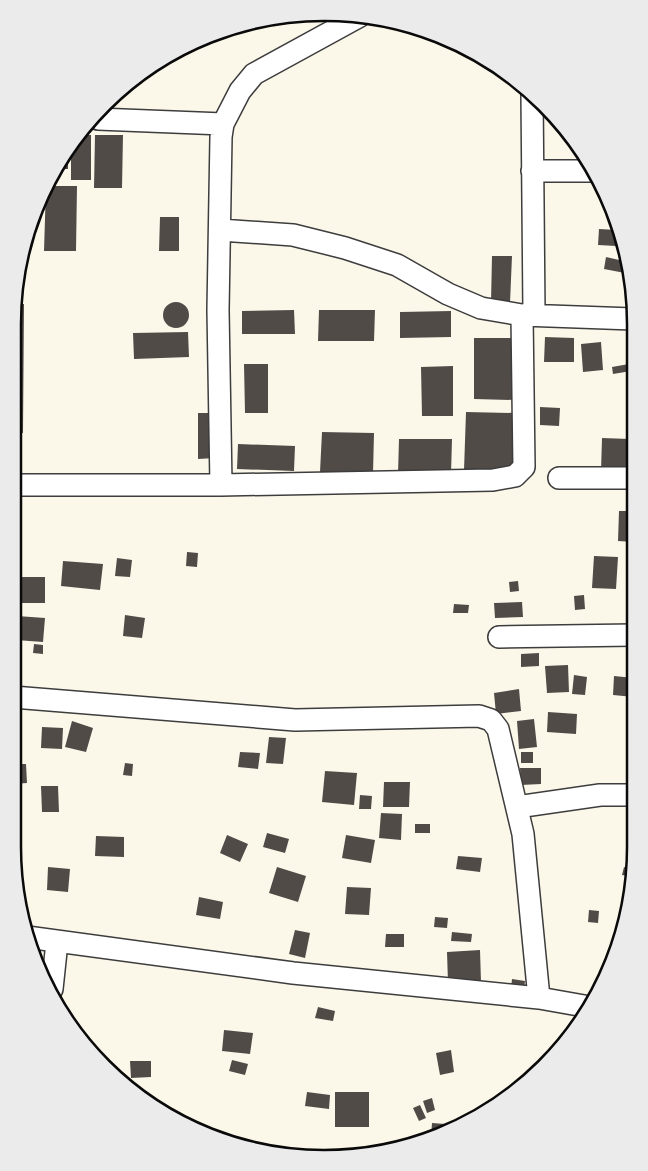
<svg xmlns="http://www.w3.org/2000/svg" width="648" height="1171" viewBox="0 0 648 1171" font-family="'IBM Plex Serif',serif">
<style>
.building{fill:#514b48}
.lines{fill:none;stroke-linecap:round;stroke-linejoin:round}
.minor-casing{stroke:#3d3d3d;stroke-width:24}
.minor{stroke:#fff;stroke-width:21}
.rim{fill:none;stroke:#0a0a0a;stroke-width:2.5}
</style>
<rect width="100%" height="100%" fill="#fcf8e9"/>
<path class="building" d="M 83,135 L 91,135 L 91,180 L 71,180 L 71,149 Z
M 95,135 L 123,135 L 122,188 L 94,188 Z
M 68,153 L 68,169 L 54,169 L 54,168 Z
M 46,186 L 77,186 L 76,251 L 44,251 Z
M 160,217 L 179,217 L 179,251 L 159,251 Z
M 599,229 L 617,230 L 616,246 L 598,245 Z
M 492,256 L 512,256 L 510,303 L 491,302 Z
M 606,257 L 628,262 L 630,274 L 604,269 Z
M163 315a13 13 0 1 1 26 0a13 13 0 1 1-26 0Z
M 13,304 L 24,304 L 23,433 L 13,433 Z
M 294,310 L 295,334 L 242,334 L 242,311 Z
M 319,310 L 375,310 L 374,341 L 318,341 Z
M 451,311 L 451,337 L 400,338 L 400,312 Z
M 188,332 L 189,357 L 134,359 L 133,333 Z
M 545,337 L 574,338 L 574,362 L 544,362 Z
M 474,338 L 516,338 L 515,400 L 474,399 Z
M 601,342 L 603,370 L 583,372 L 581,344 Z
M 244,364 L 268,364 L 268,413 L 245,413 Z
M 629,364 L 631,371 L 613,374 L 612,367 Z
M 453,366 L 453,416 L 422,416 L 421,367 Z
M 540,407 L 560,408 L 559,426 L 540,425 Z
M 466,412 L 516,413 L 514,471 L 464,470 Z
M 198,413 L 214,413 L 215,458 L 198,459 Z
M 322,432 L 374,433 L 373,474 L 320,472 Z
M 602,438 L 630,439 L 630,471 L 601,471 Z
M 399,439 L 452,439 L 451,474 L 398,474 Z
M 238,444 L 295,446 L 294,471 L 237,469 Z
M 619,511 L 634,511 L 634,542 L 618,541 Z
M 187,552 L 198,553 L 197,567 L 186,566 Z
M 594,556 L 618,557 L 616,589 L 592,588 Z
M 117,558 L 132,560 L 130,577 L 115,576 Z
M 63,561 L 103,564 L 100,590 L 61,586 Z
M 17,577 L 45,577 L 45,603 L 17,603 Z
M 518,581 L 519,591 L 510,592 L 509,582 Z
M 584,595 L 585,609 L 575,610 L 574,596 Z
M 522,602 L 523,617 L 495,618 L 494,603 Z
M 454,604 L 469,605 L 468,613 L 453,613 Z
M 125,615 L 145,618 L 142,638 L 123,636 Z
M 17,616 L 45,618 L 43,642 L 16,640 Z
M 34,644 L 43,645 L 43,654 L 33,653 Z
M 539,653 L 539,666 L 521,667 L 521,654 Z
M 568,665 L 569,692 L 547,693 L 545,666 Z
M 574,675 L 587,677 L 585,695 L 572,694 Z
M 614,676 L 634,678 L 634,697 L 613,695 Z
M 519,689 L 521,711 L 496,714 L 494,693 Z
M 634,701 L 634,716 L 629,716 L 628,702 Z
M 548,712 L 577,714 L 576,734 L 547,732 Z
M 534,719 L 537,747 L 519,749 L 517,721 Z
M 72,721 L 93,728 L 86,752 L 65,747 Z
M 42,727 L 63,728 L 62,749 L 41,748 Z
M 269,737 L 286,738 L 283,764 L 266,763 Z
M 240,752 L 260,753 L 258,769 L 238,767 Z
M 521,752 L 533,752 L 533,763 L 521,763 Z
M 13,756 L 16,756 L 16,764 L 26,764 L 27,783 L 13,784 Z
M 125,763 L 133,764 L 132,776 L 123,775 Z
M 520,768 L 541,768 L 541,784 L 521,785 Z
M 325,771 L 357,773 L 354,805 L 322,802 Z
M 384,782 L 410,782 L 409,807 L 383,807 Z
M 41,786 L 58,786 L 59,812 L 42,812 Z
M 360,795 L 372,796 L 371,809 L 359,809 Z
M 13,807 L 21,808 L 18,836 L 13,835 Z
M 381,813 L 402,814 L 401,840 L 379,838 Z
M 415,824 L 430,824 L 430,833 L 415,833 Z
M 267,833 L 289,839 L 285,853 L 263,847 Z
M 227,835 L 248,844 L 240,862 L 220,853 Z
M 346,835 L 375,840 L 371,863 L 342,858 Z
M 96,836 L 124,837 L 124,857 L 95,856 Z
M 458,856 L 482,858 L 480,872 L 456,869 Z
M 48,867 L 70,869 L 68,892 L 47,890 Z
M 277,867 L 306,876 L 298,902 L 269,893 Z
M 624,867 L 634,870 L 633,877 L 622,875 Z
M 347,887 L 371,888 L 369,915 L 345,914 Z
M 199,897 L 223,902 L 220,919 L 196,915 Z
M 589,910 L 599,911 L 598,923 L 588,922 Z
M 435,917 L 448,918 L 447,928 L 434,927 Z
M 295,930 L 310,933 L 305,958 L 289,954 Z
M 452,932 L 472,934 L 471,942 L 451,941 Z
M 386,934 L 404,934 L 404,947 L 385,947 Z
M 480,950 L 481,982 L 448,983 L 447,952 Z
M 512,979 L 525,981 L 524,990 L 511,988 Z
M 318,1007 L 335,1011 L 333,1021 L 315,1018 Z
M 224,1030 L 253,1033 L 250,1054 L 222,1051 Z
M 451,1050 L 454,1072 L 440,1075 L 436,1053 Z
M 232,1060 L 248,1064 L 245,1075 L 229,1071 Z
M 130,1061 L 151,1061 L 151,1077 L 131,1078 Z
M 307,1092 L 330,1095 L 329,1109 L 305,1106 Z
M 335,1092 L 369,1092 L 369,1127 L 335,1127 Z
M 432,1098 L 435,1110 L 427,1113 L 423,1101 Z
M 420,1105 L 426,1118 L 419,1121 L 413,1108 Z
M 432,1123 L 459,1125 L 443,1135 L 431,1138 Z"/>
<g class="lines">
<g class="minor-casing">
<path id="minor" d="M 532,94 L 534,314
M 98,119 L 223,124
M 532,171 L 593,171
M 220,230 L 293,235 L 345,248 L 397,265 L 448,294 L 481,308 L 522,315 L 633,319
M 559,478 L 634,478
M 13,485 L 221,485 L 493,480 L 515,476 L 524,467 L 522,315
M 221,485 L 218,310 L 221,137 L 223,124 L 240,91 L 254,74 L 360,16
M 499,637 L 634,635
M 13,697 L 295,720 L 479,716 L 491,720 L 498,729 L 523,834 L 539,998
M 517,807 L 600,795 L 635,795
M 27,937 L 293,973 L 539,998 L 590,1007
M 52,989 L 57,942"/>
</g>
<use href="#minor" class="minor"/>
</g>
<path d="M0 0H648V1171H0ZM324 21H324A303 303 0 0 1 627 324V847A303 303 0 0 1 324 1150H324A303 303 0 0 1 21 847V324A303 303 0 0 1 324 21Z" fill="#ebebeb" fill-rule="evenodd"/>
<path class="rim" d="M324 21H324A303 303 0 0 1 627 324V847A303 303 0 0 1 324 1150H324A303 303 0 0 1 21 847V324A303 303 0 0 1 324 21Z"/>
</svg>
